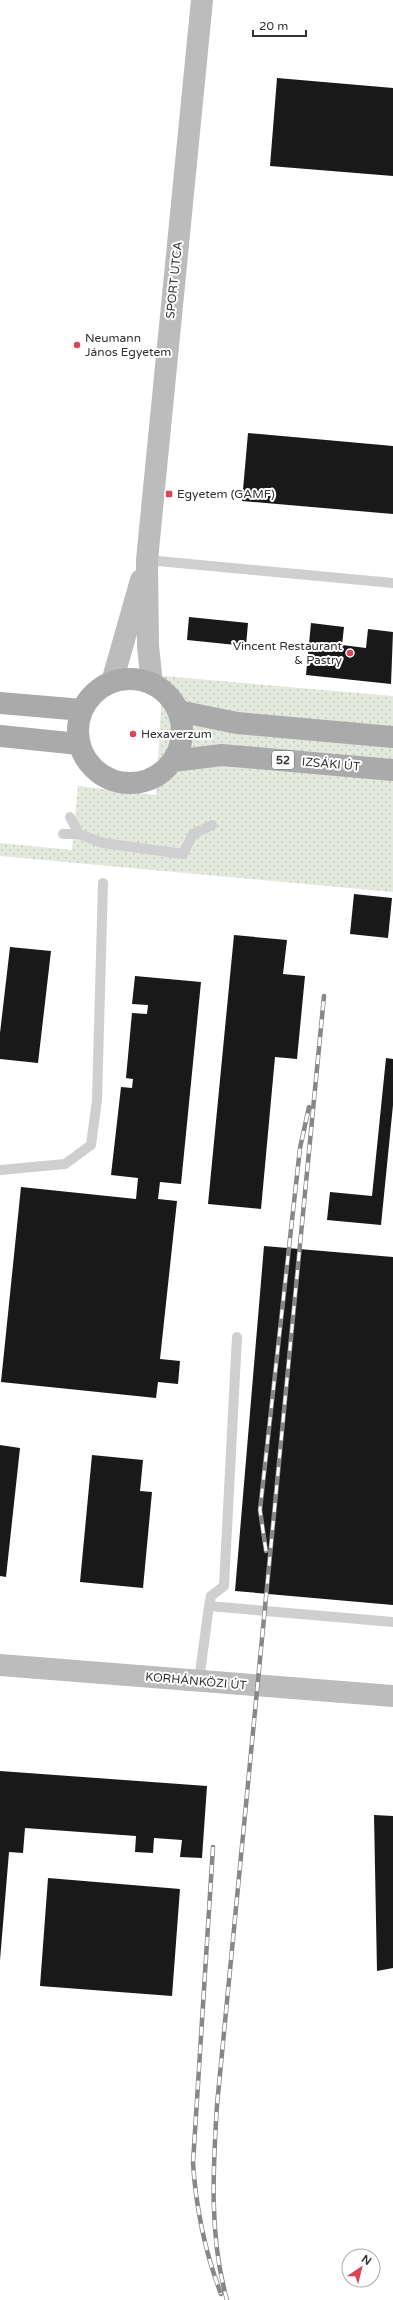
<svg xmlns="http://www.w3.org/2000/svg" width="393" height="2300" viewBox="0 0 393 2300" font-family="'Varela Round',sans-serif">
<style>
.park{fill:url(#park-dots)}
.building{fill:#191919}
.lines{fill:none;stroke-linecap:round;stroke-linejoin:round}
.lane{stroke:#cfcfcf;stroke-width:10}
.secondary{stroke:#bcbcbc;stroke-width:22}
.primary{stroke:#aaa;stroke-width:22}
.rail-casing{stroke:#878787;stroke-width:4.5}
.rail{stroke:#fff;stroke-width:3;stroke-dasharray:9;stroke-linecap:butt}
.poi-dot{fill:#da4454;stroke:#fff;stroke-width:1.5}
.labels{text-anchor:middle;stroke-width:4;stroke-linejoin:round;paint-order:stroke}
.shield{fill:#fff;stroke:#707070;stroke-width:1}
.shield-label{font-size:11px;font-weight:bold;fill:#323232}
.street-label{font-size:12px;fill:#323232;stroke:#fff}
.poi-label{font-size:12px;fill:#323232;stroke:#fff;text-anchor:start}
</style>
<defs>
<pattern id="park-dots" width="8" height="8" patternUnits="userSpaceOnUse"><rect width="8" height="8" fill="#e3e9dc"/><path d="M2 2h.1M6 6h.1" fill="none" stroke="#c3c8bd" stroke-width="1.8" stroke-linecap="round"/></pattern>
</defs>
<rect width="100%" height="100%" fill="#fff"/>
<path class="park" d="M 163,676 L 393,696 L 393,892 L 0,856 L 0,843 L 72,850 L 78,786 L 156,795 Z"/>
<path class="building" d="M 277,78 L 393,88 L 393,176 L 270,166 Z
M 248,433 L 393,446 L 393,514 L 242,501 Z
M 189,617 L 248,623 L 246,646 L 187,640 Z
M 311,623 L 344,627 L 342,645 L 366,648 L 368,629 L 393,632 L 391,684 L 306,675 Z
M 354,894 L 392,898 L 388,938 L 350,934 Z
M 234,935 L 287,940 L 283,974 L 305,976 L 297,1059 L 275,1057 L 261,1209 L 208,1204 Z
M 10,947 L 51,951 L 38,1063 L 0,1059 L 0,1033 Z
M 135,976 L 201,982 L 181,1184 L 160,1182 L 158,1199 L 177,1201 L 160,1359 L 180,1361 L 178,1384 L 158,1382 L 156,1398 L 1,1382 L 21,1187 L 136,1199 L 138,1178 L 111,1175 L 121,1087 L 132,1088 L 133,1079 L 126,1078 L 132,1013 L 147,1014 L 148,1005 L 132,1004 Z
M 386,1058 L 393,1059 L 393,1105 L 381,1225 L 327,1220 L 330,1192 L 372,1196 Z
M 264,1246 L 393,1257 L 393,1605 L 235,1591 Z
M 0,1445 L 20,1448 L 6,1577 L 0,1576 Z
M 92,1455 L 143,1460 L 140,1491 L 152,1492 L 143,1588 L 80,1582 Z
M 0,1771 L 207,1786 L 202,1858 L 180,1857 L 182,1840 L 154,1838 L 153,1853 L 135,1852 L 136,1836 L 25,1828 L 23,1853 L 9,1852 L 0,1960 Z
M 374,1815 L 393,1816 L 393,1968 L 377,1971 Z
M 48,1878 L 180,1889 L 172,1996 L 40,1986 Z"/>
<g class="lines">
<path class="lane" d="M 147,560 L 393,583
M 70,817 L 79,834 L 103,843 L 183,854 L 193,834 L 212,825
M 63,834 L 79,834
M 0,1170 L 65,1164 L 91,1145 L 97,1100 L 103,883
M 209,1606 L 211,1596 L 224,1586 L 237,1337
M 199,1680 L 209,1606 L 393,1622"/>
<path class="secondary" d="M 112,682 L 141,580
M 152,684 L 148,646 L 147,560 L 202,0
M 0,1665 L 393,1696"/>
<path class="primary" d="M78 731a52 52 0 1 1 104 0a52 52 0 1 1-104 0Z
M 0,703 L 82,710
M 178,711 L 237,723 L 393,737
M 0,736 L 79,744
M 173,761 L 222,755 L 393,770"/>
<g class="rail-casing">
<path id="rail" d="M 266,1551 L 260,1510 L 300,1148 L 309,1107
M 213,1847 L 193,2163 C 196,2208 205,2252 221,2294
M 227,2300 C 209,2237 213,2169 217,2105 L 324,996"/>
</g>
<use href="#rail" class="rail"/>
</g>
<g class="poi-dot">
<circle cx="77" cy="345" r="4"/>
<rect x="165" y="490" width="8" height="8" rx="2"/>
<circle cx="350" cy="653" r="4"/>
<circle cx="133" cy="734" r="4"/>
</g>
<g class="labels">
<rect class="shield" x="272" y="751" width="22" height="18" rx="3"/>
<g class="shield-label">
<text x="283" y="764">52</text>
</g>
<g class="street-label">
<text transform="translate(174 280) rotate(-84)" y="4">SPORT UTCA</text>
<text transform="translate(331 764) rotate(5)" y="4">IZSÁKI ÚT</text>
<text transform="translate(196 1681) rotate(5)" y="4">KORHÁNKÖZI ÚT</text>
</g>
<g class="poi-label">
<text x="85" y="342">Neumann<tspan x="85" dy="14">János Egyetem</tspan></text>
<text x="177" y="498">Egyetem (GAMF)</text>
<text x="342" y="650" text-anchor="end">Vincent Restaurant<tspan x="342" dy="14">&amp; Pastry</tspan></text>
<text x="141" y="738">Hexaverzum</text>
</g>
</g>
<g transform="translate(361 2268) rotate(35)"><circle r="19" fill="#ffffff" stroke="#adadad"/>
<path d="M0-3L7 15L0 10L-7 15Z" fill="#da4454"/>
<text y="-6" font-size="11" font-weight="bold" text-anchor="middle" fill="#323232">N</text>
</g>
<path d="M253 30v6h53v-6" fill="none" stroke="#323232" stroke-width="2"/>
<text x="259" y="30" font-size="12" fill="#323232" stroke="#ffffff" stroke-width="3" paint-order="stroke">20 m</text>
</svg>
